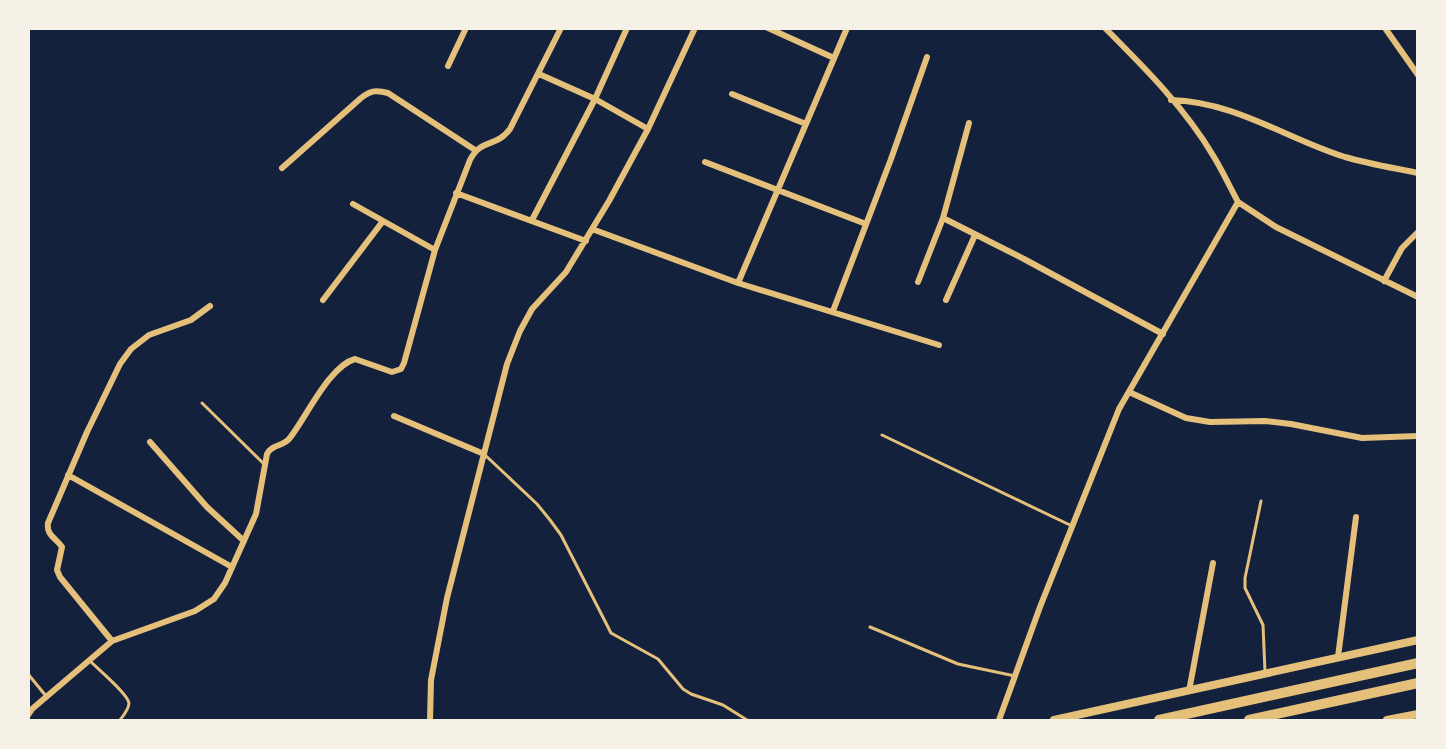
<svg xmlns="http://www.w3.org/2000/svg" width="1446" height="749" viewBox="0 0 1446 749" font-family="'Golos Text',sans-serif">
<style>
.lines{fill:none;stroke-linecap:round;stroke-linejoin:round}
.service{stroke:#e5c07b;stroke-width:3}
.minor{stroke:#e5c07b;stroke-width:6}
.tertiary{stroke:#e5c07b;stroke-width:8}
.trunk{stroke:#e5c07b;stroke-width:10}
</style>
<rect width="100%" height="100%" fill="#14213d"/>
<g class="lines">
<path class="service" d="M 202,403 L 265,465
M 882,435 L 1072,526
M 485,455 L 537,504 L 550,520 L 561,535 L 611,633 L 658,659 L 683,689 L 691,694 L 723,705 L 747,720
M 1261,501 L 1245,578 L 1245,588 L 1263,625 L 1265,672
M 870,627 L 958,664 L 1015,676
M 89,660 C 98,669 128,694 129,703 C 129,709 124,715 120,720
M 28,674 L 46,696"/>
<path class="minor" d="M 768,28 L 834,58
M 1385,28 L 1418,75
M 448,66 L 466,28
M 539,74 L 595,99 L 648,129
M 732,94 L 806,124
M 1171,100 C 1236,102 1285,138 1345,157 C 1369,164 1394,168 1418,173
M 705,162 L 866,224
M 282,168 L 361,98 C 371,90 377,90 388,93 L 475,150
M 456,193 L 586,241
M 1238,202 L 1276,227 L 1418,297
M 353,204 L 435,250
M 943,218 L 1024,259 L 1163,334
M 532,220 L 595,99 L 627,28
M 592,229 L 738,283 L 939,345
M 1384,281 L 1402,248 L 1418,232
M 918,282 L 943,218 L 969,123
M 738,283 L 847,28
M 323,300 L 383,221
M 946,300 L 975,235
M 833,311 L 891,159 L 927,57
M 1129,392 L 1186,418 L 1210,422 L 1265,421 L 1291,424 L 1362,438 L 1418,436
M 394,416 L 484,454
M 150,442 L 207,507 L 244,541
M 68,475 L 232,567
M 112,641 L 60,577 L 57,570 L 62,547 C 56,538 46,535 48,523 L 87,432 L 120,364 L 131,349 L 149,335 L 191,320 L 210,306
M 1338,657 L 1356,517
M 1189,691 L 1213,563
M 28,715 L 32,709 L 112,641 L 195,611 L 214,599 L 225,583 L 256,514 L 267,454 C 272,444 282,447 289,439 C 306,418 329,366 355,359 L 392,372 L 401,369 L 404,363 L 435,250 L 470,160 C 481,138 496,148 510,129 L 561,28
M 430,720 L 431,680 L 447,598 L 507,364 L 520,331 L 532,309 L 566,272 L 609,201 L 648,129 L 695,28
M 999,720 L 1040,607 L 1119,409 L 1238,202 C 1230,187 1223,172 1214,157 C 1186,109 1144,67 1105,28"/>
<path class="tertiary" d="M 1054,720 L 1418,640
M 1387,720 L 1418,714"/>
<path class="trunk" d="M 1159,720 L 1418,663
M 1249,720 L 1418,683"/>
</g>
<rect width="1446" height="749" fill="none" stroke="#f6f1e7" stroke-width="60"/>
</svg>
